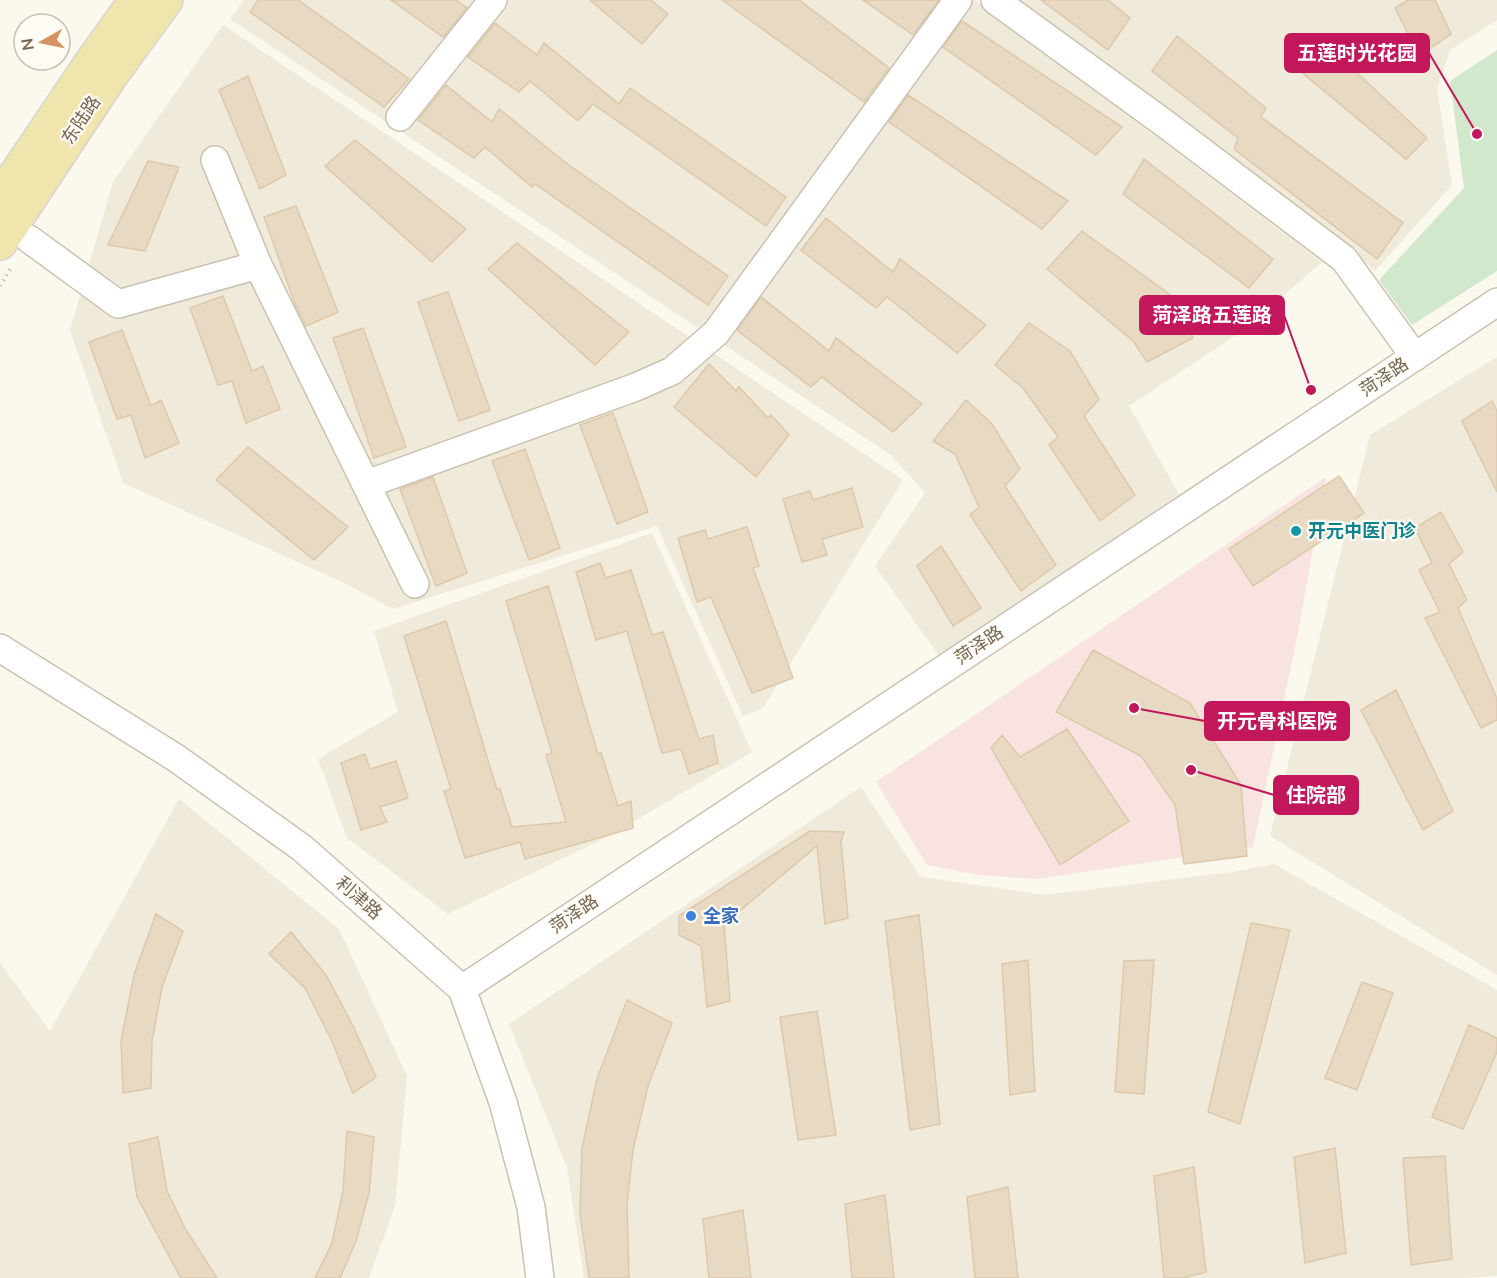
<svg xmlns="http://www.w3.org/2000/svg" width="1497" height="1278" viewBox="0 0 1497 1278" font-family="Mulish,'Noto Sans SC',sans-serif">
<style>
.residential{fill:#efead9}
.medical{fill:#f8e3e1}
.green{fill:#d2e8cc}
.building{fill:#e8d9c3;stroke:#dec8aa;stroke-width:1.5}
.lines{fill:none;stroke-linecap:round;stroke-linejoin:round}
.minor-casing{stroke:#cac1b0;stroke-width:30}
.major-casing{stroke:#d8d4cf;stroke-width:36}
.path{stroke:#d3c2aa;stroke-width:4;stroke-dasharray:1.5 4.5;stroke-linecap:butt}
.minor{stroke:#fff;stroke-width:27}
.major{stroke:#f1e5ae;stroke-width:33}
.culture-dot{fill:#0f9aa8;stroke:#fefcf4;stroke-width:2}
.shop-dot{fill:#3f7fe0;stroke:#fefcf4;stroke-width:2}
.labels{text-anchor:middle;stroke-width:4.5;stroke-linejoin:round;paint-order:stroke}
.street-label{font-size:18px;fill:#746552;stroke:#fefcf4}
.culture-label{font-size:18px;font-weight:bold;fill:#0d838f;stroke:#fefcf4;text-anchor:start}
.shop-label{font-size:18px;font-weight:bold;fill:#366cbe;stroke:#fefcf4;text-anchor:start}
.leader{fill:none;stroke:#c2185b;stroke-width:2}
.callout-dot{fill:#c2185b;stroke:#fefcf4;stroke-width:2}
.callout{fill:#c2185b;stroke:#c2185b;stroke-width:2}
.callout-label{font-size:20px;text-anchor:middle;font-weight:bold;fill:#fff}
</style>
<rect width="100%" height="100%" fill="#fbf8ed"/>
<path class="residential" d="M 244,0 L 975,0 L 1322,262 L 1245,329 L 1129,406 L 1179,494 L 940,657 L 875,566 L 925,493 L 891,455 L 230,19 Z
M 1013,0 L 1497,0 L 1497,20 L 1450,50 L 1437,89 L 1452,185 L 1375,271 L 1348,248 Z
M 223,25 L 903,480 L 763,708 L 743,716 L 657,526 L 393,609 L 344,583 L 123,483 L 70,330 L 113,182 Z
M 1497,357 L 1497,975 L 1270,836 L 1370,435 Z
M 652,533 L 752,752 L 609,836 L 448,914 L 347,838 L 318,759 L 398,712 L 374,631 Z
M 861,787 L 921,877 L 1045,895 L 1232,872 L 1274,864 L 1497,990 L 1497,1276 L 1462,1278 L 584,1278 L 567,1168 L 509,1024 Z
M 179,799 L 339,929 L 407,1076 L 395,1206 L 369,1278 L 0,1278 L 0,963 L 50,1031 Z"/>
<path class="medical" d="M 1326,477 L 1298,633 L 1253,847 L 1036,879 L 979,875 L 927,865 L 876,782 Z"/>
<path class="green" d="M 1497,50 L 1497,271 L 1412,325 L 1379,280 L 1464,188 L 1450,81 Z"/>
<path class="building" d="M 258,0 L 298,0 L 409,79 L 384,107 L 250,12 Z
M 391,0 L 456,0 L 467,8 L 443,37 Z
M 590,0 L 651,0 L 668,14 L 642,44 Z
M 722,0 L 799,0 L 889,68 L 864,102 Z
M 863,0 L 939,0 L 913,35 Z
M 1041,0 L 1108,0 L 1130,18 L 1108,50 Z
M 1408,0 L 1435,0 L 1451,34 L 1419,56 L 1395,8 Z
M 962,21 L 1122,127 L 1096,155 L 943,47 Z
M 495,23 L 537,55 L 544,43 L 619,104 L 630,88 L 786,197 L 766,226 L 593,104 L 578,121 L 530,81 L 519,92 L 468,57 Z
M 1315,34 L 1427,138 L 1406,159 L 1293,65 Z
M 1177,36 L 1266,108 L 1261,117 L 1403,223 L 1377,259 L 1234,149 L 1238,138 L 1152,71 Z
M 248,76 L 286,175 L 260,189 L 219,90 Z
M 446,85 L 492,122 L 499,109 L 566,163 L 728,276 L 708,305 L 535,184 L 532,187 L 485,147 L 474,158 L 418,120 Z
M 908,95 L 1068,201 L 1042,229 L 889,122 Z
M 355,140 L 466,229 L 432,262 L 325,166 Z
M 1144,159 L 1273,259 L 1249,288 L 1123,194 Z
M 148,161 L 179,167 L 145,251 L 108,245 Z
M 296,206 L 338,312 L 306,326 L 295,304 L 264,217 Z
M 826,218 L 893,272 L 900,259 L 986,325 L 957,353 L 887,297 L 876,308 L 801,250 Z
M 1082,231 L 1176,299 L 1193,338 L 1147,362 L 1133,341 L 1047,269 Z
M 517,243 L 629,332 L 595,365 L 488,269 Z
M 448,292 L 490,410 L 459,421 L 418,302 Z
M 223,296 L 252,371 L 263,366 L 280,409 L 246,423 L 232,381 L 218,385 L 190,308 Z
M 761,297 L 829,351 L 836,338 L 922,404 L 893,432 L 822,377 L 811,387 L 737,330 Z
M 1029,323 L 1070,351 L 1099,399 L 1084,416 L 1135,495 L 1100,521 L 1049,445 L 1058,437 L 1023,388 L 995,365 Z
M 363,328 L 406,447 L 374,458 L 333,338 Z
M 122,330 L 151,406 L 161,400 L 179,443 L 145,458 L 131,415 L 117,419 L 89,342 Z
M 709,364 L 736,391 L 739,387 L 768,418 L 771,415 L 789,435 L 756,477 L 674,407 Z
M 966,400 L 992,424 L 1020,469 L 1005,486 L 1056,565 L 1021,591 L 970,515 L 979,507 L 955,454 L 933,441 Z
M 1492,401 L 1497,411 L 1497,492 L 1462,421 Z
M 613,413 L 648,512 L 617,524 L 580,425 Z
M 248,447 L 348,527 L 314,560 L 216,480 Z
M 525,449 L 560,548 L 529,560 L 492,461 Z
M 1339,476 L 1364,513 L 1253,586 L 1229,549 Z
M 433,477 L 467,573 L 436,586 L 400,489 Z
M 852,488 L 863,527 L 822,539 L 827,555 L 802,562 L 783,499 L 810,491 L 813,500 Z
M 1441,512 L 1463,552 L 1449,564 L 1467,600 L 1458,608 L 1497,699 L 1497,720 L 1481,728 L 1425,618 L 1440,612 L 1419,570 L 1432,563 L 1415,528 Z
M 747,527 L 759,566 L 753,568 L 793,678 L 752,693 L 711,597 L 697,602 L 678,538 L 705,530 L 708,539 Z
M 941,546 L 981,608 L 953,626 L 917,566 Z
M 600,563 L 606,578 L 631,570 L 652,635 L 663,632 L 699,739 L 713,735 L 718,763 L 689,774 L 681,749 L 662,753 L 627,631 L 596,640 L 576,572 Z
M 548,586 L 598,754 L 601,753 L 618,806 L 631,801 L 633,828 L 525,859 L 520,842 L 465,858 L 444,791 L 451,789 L 404,636 L 446,621 L 497,790 L 500,789 L 512,827 L 566,822 L 546,755 L 552,753 L 506,601 Z
M 1093,650 L 1190,703 L 1241,785 L 1247,856 L 1184,864 L 1175,805 L 1141,756 L 1056,712 Z
M 1396,690 L 1453,811 L 1423,830 L 1361,710 Z
M 1067,729 L 1129,821 L 1060,865 L 991,748 L 1002,735 L 1020,757 Z
M 365,754 L 370,769 L 396,761 L 408,798 L 380,807 L 387,822 L 361,830 L 341,763 Z
M 810,831 L 844,832 L 841,841 L 848,918 L 825,924 L 817,846 L 724,924 L 730,1001 L 707,1007 L 701,946 L 679,935 L 679,916 Z
M 156,914 L 183,931 L 162,987 L 152,1041 L 151,1088 L 123,1093 L 121,1041 L 134,975 Z
M 919,915 L 940,1124 L 910,1130 L 885,921 Z
M 1251,923 L 1290,930 L 1240,1124 L 1208,1112 Z
M 291,932 L 326,975 L 353,1026 L 376,1077 L 353,1093 L 331,1039 L 305,988 L 269,954 Z
M 1028,960 L 1035,1091 L 1010,1095 L 1002,964 Z
M 1154,960 L 1144,1094 L 1115,1092 L 1124,961 Z
M 1362,982 L 1393,993 L 1357,1090 L 1325,1078 Z
M 627,1000 L 672,1023 L 648,1086 L 633,1150 L 627,1204 L 629,1278 L 589,1278 L 580,1213 L 582,1148 L 597,1079 Z
M 817,1011 L 836,1135 L 798,1140 L 780,1017 Z
M 1469,1025 L 1497,1038 L 1497,1052 L 1463,1129 L 1432,1117 Z
M 347,1131 L 374,1137 L 369,1193 L 356,1241 L 340,1278 L 315,1278 L 332,1243 L 343,1191 Z
M 158,1137 L 167,1191 L 186,1230 L 217,1278 L 181,1278 L 137,1197 L 129,1144 Z
M 1335,1148 L 1346,1253 L 1305,1263 L 1294,1157 Z
M 1445,1156 L 1452,1259 L 1411,1265 L 1403,1158 Z
M 1194,1167 L 1206,1272 L 1183,1278 L 1164,1278 L 1154,1176 Z
M 1008,1187 L 1018,1278 L 975,1278 L 967,1197 Z
M 885,1195 L 894,1278 L 852,1278 L 845,1204 Z
M 743,1210 L 751,1278 L 709,1278 L 703,1219 Z"/>
<g class="lines">
<g class="minor-casing">
<path id="minor" d="M 995,0 L 1164,123 L 1344,259 L 1415,357
M 400,117 L 493,0
M 215,160 L 258,265 L 415,584
M 29,239 L 118,304 L 258,265
M 367,484 L 636,387 L 672,371 L 716,333 L 958,0
M 0,648 L 176,758 L 302,848 L 462,989 L 503,1102 L 531,1207 L 540,1278
M 462,989 L 1497,302"/>
</g>
<g class="major-casing">
<path id="major" d="M 0,198 L 91,63 L 136,0
M 0,243 L 110,77 L 166,0"/>
</g>
<path class="path" d="M 0,286 L 12,266"/>
<use href="#minor" class="minor"/>
<use href="#major" class="major"/>
</g>
<circle class="culture-dot" cx="1296" cy="531" r="6"/>
<circle class="shop-dot" cx="691" cy="916" r="6"/>
<g class="labels">
<g class="street-label">
<text transform="translate(81 120) rotate(-56)" y="6">东陆路</text>
<text transform="translate(1384 377) rotate(-34)" y="6">菏泽路</text>
<text transform="translate(979 645) rotate(-34)" y="6">菏泽路</text>
<text transform="translate(359 898) rotate(41)" y="6">利津路</text>
<text transform="translate(574 914) rotate(-34)" y="6">菏泽路</text>
</g>
<g class="culture-label">
<text x="1308" y="537">开元中医门诊</text>
</g>
<g class="shop-label">
<text x="703" y="922">全家</text>
</g>
</g>
<path class="leader" d="M1477 134L1429 53M1311 390L1284 315M1134 708L1205 721M1191 770L1274 795"/>
<g class="callout-dot">
<circle cx="1477" cy="134" r="6"/>
<circle cx="1311" cy="390" r="6"/>
<circle cx="1134" cy="708" r="6"/>
<circle cx="1191" cy="770" r="6"/>
</g>
<g class="callout">
<rect x="1285" y="34" width="144" height="38" rx="6"/>
<rect x="1140" y="296" width="144" height="38" rx="6"/>
<rect x="1205" y="702" width="144" height="38" rx="6"/>
<rect x="1274" y="776" width="84" height="38" rx="6"/>
</g>
<g class="callout-label">
<text x="1357" y="60">五莲时光花园</text>
<text x="1212" y="322">菏泽路五莲路</text>
<text x="1277" y="728">开元骨科医院</text>
<text x="1316" y="802">住院部</text>
</g>
<g transform="translate(42 42) rotate(261)"><circle r="28" fill="#fefcf4" stroke="#c7c0b3" stroke-width="1.5"/>
<path d="M0-4.5L10 22L0 15L-10 22Z" fill="#d69261"/>
<text y="-9" font-size="16" font-weight="bold" text-anchor="middle" fill="#746552">N</text>
</g>
</svg>
